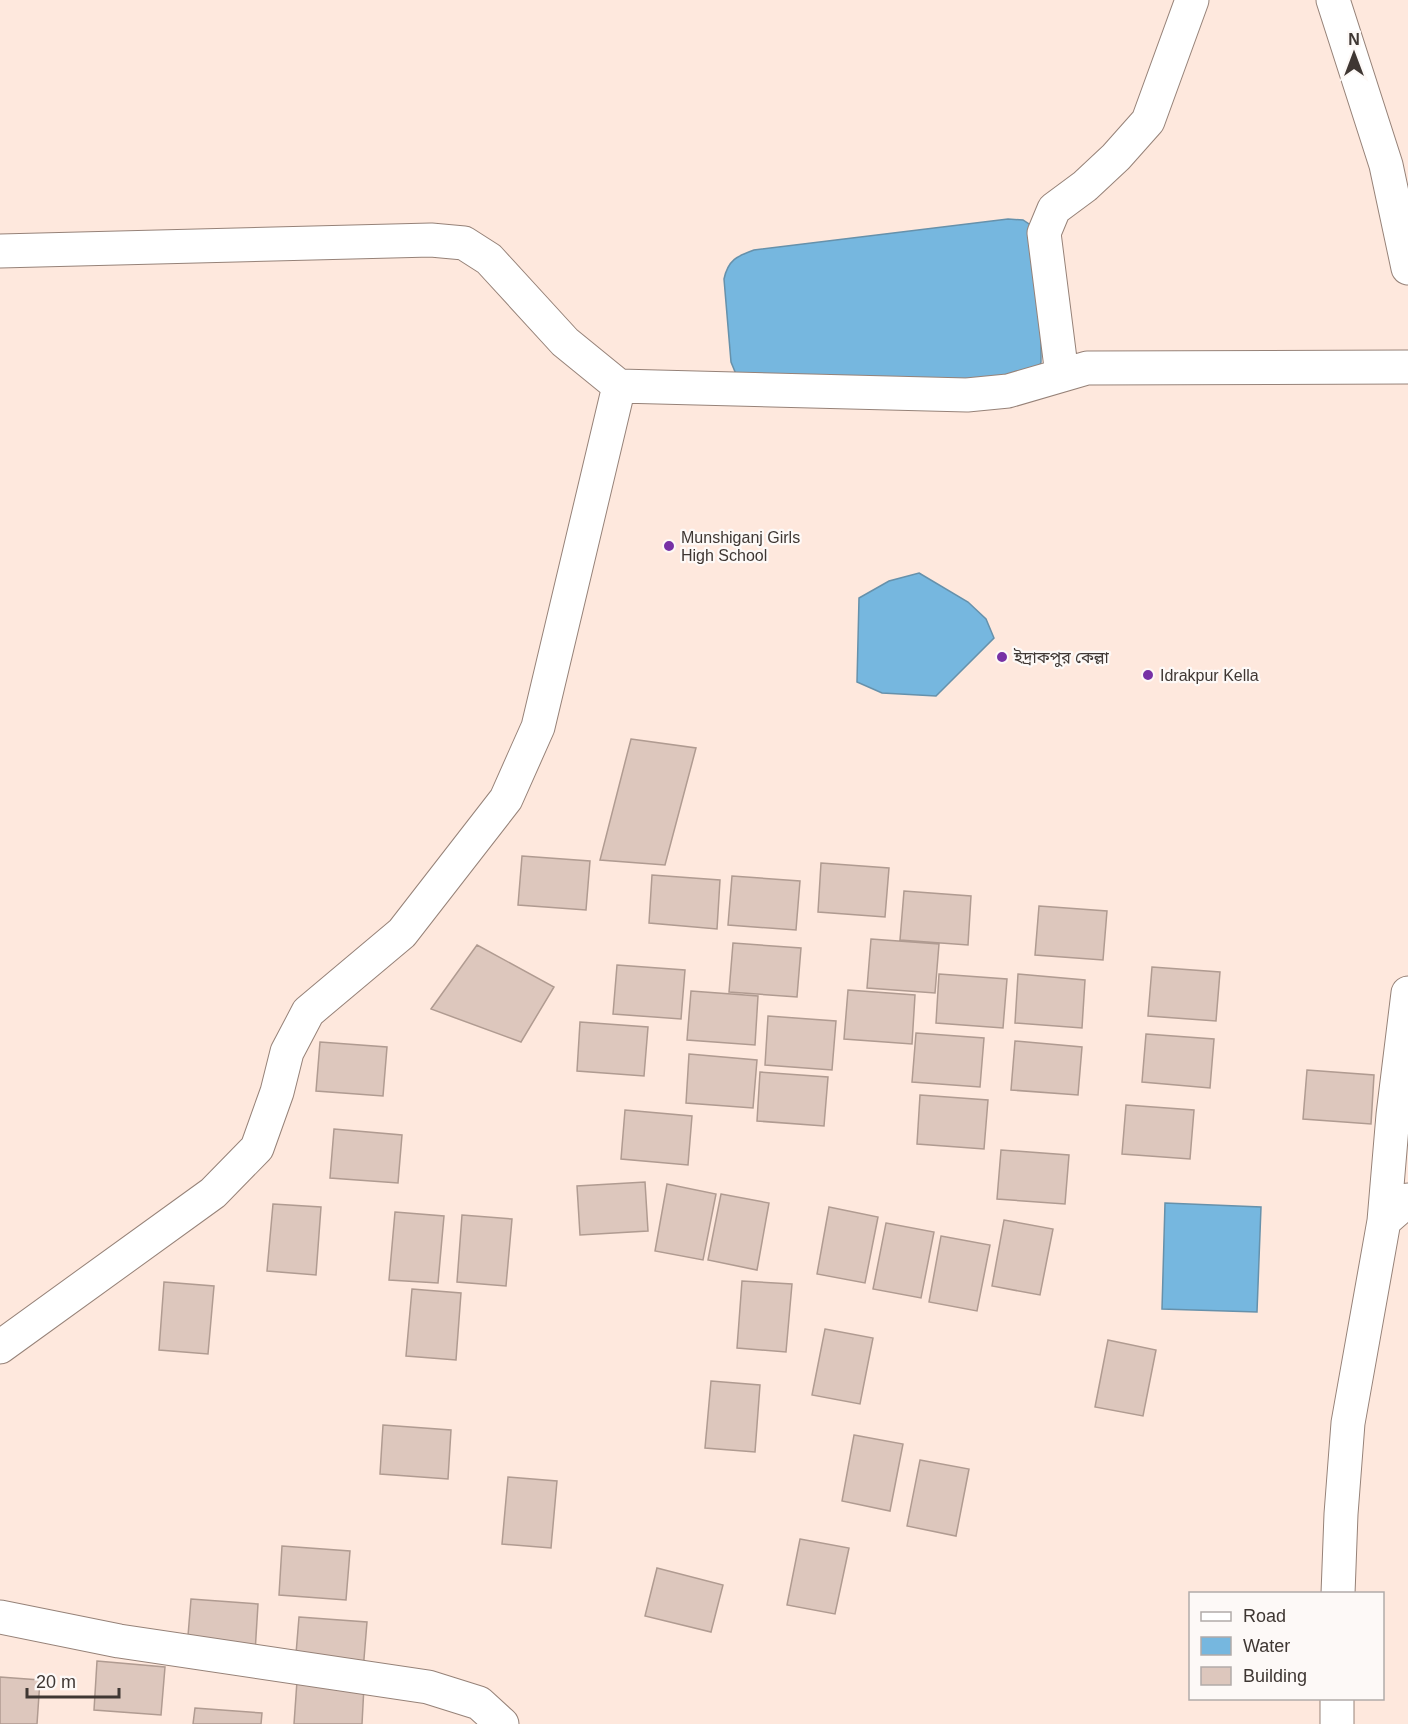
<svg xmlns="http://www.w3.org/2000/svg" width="1408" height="1724" viewBox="0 0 1408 1724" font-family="Helvetica,'Noto Sans Bengali',sans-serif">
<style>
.water{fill:#76b7df;stroke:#6691ab;stroke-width:1.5}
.building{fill:#ddc7bd;stroke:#b09b91;stroke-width:1.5}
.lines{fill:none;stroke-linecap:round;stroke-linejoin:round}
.minor-casing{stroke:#968278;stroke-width:35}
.minor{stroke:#fff;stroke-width:33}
.poi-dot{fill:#7731a5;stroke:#fdf9f7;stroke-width:2}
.labels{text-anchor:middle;stroke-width:4.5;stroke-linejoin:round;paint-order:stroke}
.poi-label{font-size:16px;fill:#3f3733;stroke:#fdf9f7;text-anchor:start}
</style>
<rect width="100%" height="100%" fill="#fee8dd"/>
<path class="water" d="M 1008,219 L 1023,220 L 1032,226 L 1041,332 L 1041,362 L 1036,376 L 1025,384 L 738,379 L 731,362 L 724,279 C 728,260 737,256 754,250 Z
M 919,573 L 968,602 L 986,619 L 994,638 L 936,696 L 882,693 L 857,682 L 859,598 L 889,581 Z
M 1165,1203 L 1261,1207 L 1257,1312 L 1162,1309 Z"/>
<path class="building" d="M 631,739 L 696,748 L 665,865 L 600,860 Z
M 522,856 L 590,861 L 586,910 L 518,905 Z
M 821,863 L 889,868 L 885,917 L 818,912 Z
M 652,875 L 720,880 L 717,929 L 649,923 Z
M 732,876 L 800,881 L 796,930 L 728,925 Z
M 904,891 L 971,896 L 968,945 L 900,940 Z
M 1039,906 L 1107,911 L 1103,960 L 1035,955 Z
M 871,939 L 939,944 L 935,993 L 867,988 Z
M 733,943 L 801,948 L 797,997 L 729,992 Z
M 477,945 L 554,987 L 521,1042 L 431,1009 Z
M 617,965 L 685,970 L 681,1019 L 613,1014 Z
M 1152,967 L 1220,972 L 1216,1021 L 1148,1016 Z
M 939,974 L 1007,979 L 1003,1028 L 936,1023 Z
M 1018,974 L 1085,980 L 1082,1028 L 1015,1023 Z
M 848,990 L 915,995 L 912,1044 L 844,1039 Z
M 691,991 L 758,996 L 755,1045 L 687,1040 Z
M 768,1016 L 836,1021 L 832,1070 L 765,1065 Z
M 580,1022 L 648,1027 L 644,1076 L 577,1071 Z
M 916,1033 L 984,1038 L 980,1087 L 912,1082 Z
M 1146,1034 L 1214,1039 L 1210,1088 L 1142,1082 Z
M 1015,1041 L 1082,1047 L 1078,1095 L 1011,1090 Z
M 320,1042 L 387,1047 L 383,1096 L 316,1091 Z
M 689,1054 L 757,1060 L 753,1108 L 686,1103 Z
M 1307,1070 L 1374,1075 L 1371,1124 L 1303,1119 Z
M 760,1072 L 828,1077 L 824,1126 L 757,1121 Z
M 920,1095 L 988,1100 L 984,1149 L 917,1144 Z
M 1126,1105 L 1194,1110 L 1190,1159 L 1122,1154 Z
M 625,1110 L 692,1116 L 688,1165 L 621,1159 Z
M 334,1129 L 402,1135 L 398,1183 L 330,1178 Z
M 1001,1150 L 1069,1155 L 1065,1204 L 997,1199 Z
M 645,1182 L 648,1231 L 580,1235 L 577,1186 Z
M 667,1184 L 716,1194 L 703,1260 L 655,1251 Z
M 721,1194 L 769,1203 L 757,1270 L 708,1260 Z
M 273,1204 L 321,1207 L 316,1275 L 267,1271 Z
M 829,1207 L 878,1217 L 865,1283 L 817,1274 Z
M 395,1212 L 444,1216 L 438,1283 L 389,1280 Z
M 462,1215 L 512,1219 L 506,1286 L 457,1282 Z
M 1004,1220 L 1053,1229 L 1040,1295 L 992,1286 Z
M 886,1223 L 934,1232 L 921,1298 L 873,1289 Z
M 941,1236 L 990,1245 L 977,1311 L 929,1302 Z
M 742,1281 L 792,1284 L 786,1352 L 737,1348 Z
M 164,1282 L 214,1286 L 208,1354 L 159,1350 Z
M 412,1289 L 461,1293 L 456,1360 L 406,1356 Z
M 825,1329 L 873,1338 L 860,1404 L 812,1395 Z
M 1108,1340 L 1156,1350 L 1143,1416 L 1095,1407 Z
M 711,1381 L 760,1385 L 755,1452 L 705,1448 Z
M 383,1425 L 451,1430 L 448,1479 L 380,1474 Z
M 854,1435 L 903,1444 L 890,1511 L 842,1501 Z
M 920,1460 L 969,1469 L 956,1536 L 907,1526 Z
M 508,1477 L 557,1481 L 551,1548 L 502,1544 Z
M 800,1539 L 849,1548 L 835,1614 L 787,1605 Z
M 282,1546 L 350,1551 L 346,1600 L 279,1595 Z
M 657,1568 L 723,1585 L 711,1632 L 645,1616 Z
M 191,1599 L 258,1604 L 255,1653 L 187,1648 Z
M 299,1617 L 367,1622 L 363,1671 L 295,1666 Z
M 97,1661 L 165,1667 L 161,1715 L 94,1710 Z
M 0,1677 L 40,1680 L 37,1724 L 0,1724 Z
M 297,1681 L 364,1686 L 362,1724 L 294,1724 Z
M 195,1708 L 262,1713 L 261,1724 L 193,1724 Z"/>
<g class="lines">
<g class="minor-casing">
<path id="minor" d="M 1333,0 L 1386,165 L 1408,268
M 0,251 L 431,240 L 464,243 L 489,259 L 565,342 L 619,386
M 1062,375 L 1044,233 L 1054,209 L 1085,186 L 1116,157 L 1148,121 L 1192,0
M 1384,1221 L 1393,1115 L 1408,993
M 0,1347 L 213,1193 L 257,1148 L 277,1092 L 287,1052 L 308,1012 L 402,933 L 506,799 L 538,727 L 619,386 L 967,395 L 1008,391 L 1087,368 L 1408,367
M 1338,1594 L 1341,1514 L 1348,1423 L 1384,1221 L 1408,1200
M 0,1617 L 119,1641 L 428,1687 L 479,1703 L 502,1724
M 1337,1724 L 1337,1698"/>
</g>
<use href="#minor" class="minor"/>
</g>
<g class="poi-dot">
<circle cx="669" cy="546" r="6"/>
<circle cx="1002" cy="657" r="6"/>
<circle cx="1148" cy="675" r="6"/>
</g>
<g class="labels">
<g class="poi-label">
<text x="681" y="543">Munshiganj Girls<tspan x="681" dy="18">High School</tspan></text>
<text x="1014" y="663">ইদ্রাকপুর কেল্লা</text>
<text x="1160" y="681">Idrakpur Kella</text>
</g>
</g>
<rect x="1189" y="1592" width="195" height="108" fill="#fdf9f7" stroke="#b1aba9" stroke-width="1.5"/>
<rect x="1201" y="1612" width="30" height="9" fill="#ffffff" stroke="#b1aba9" stroke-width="1.5"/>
<text x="1243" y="1622" font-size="18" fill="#3f3733">Road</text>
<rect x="1201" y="1637" width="30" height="18" fill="#76b7df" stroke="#b1aba9" stroke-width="1.5"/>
<text x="1243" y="1652" font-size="18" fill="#3f3733">Water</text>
<rect x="1201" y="1667" width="30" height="18" fill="#ddc7bd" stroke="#b1aba9" stroke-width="1.5"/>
<text x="1243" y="1682" font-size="18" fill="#3f3733">Building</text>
<g transform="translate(1354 54)" stroke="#fdf9f7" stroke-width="4.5" paint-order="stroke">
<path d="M0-4.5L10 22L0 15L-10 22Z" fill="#3f3733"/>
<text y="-9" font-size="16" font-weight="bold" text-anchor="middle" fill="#3f3733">N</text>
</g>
<path d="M27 1688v9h92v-9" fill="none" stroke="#3f3733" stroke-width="3"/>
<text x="36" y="1688" font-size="18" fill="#3f3733" stroke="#fdf9f7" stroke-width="4.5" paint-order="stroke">20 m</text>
</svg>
